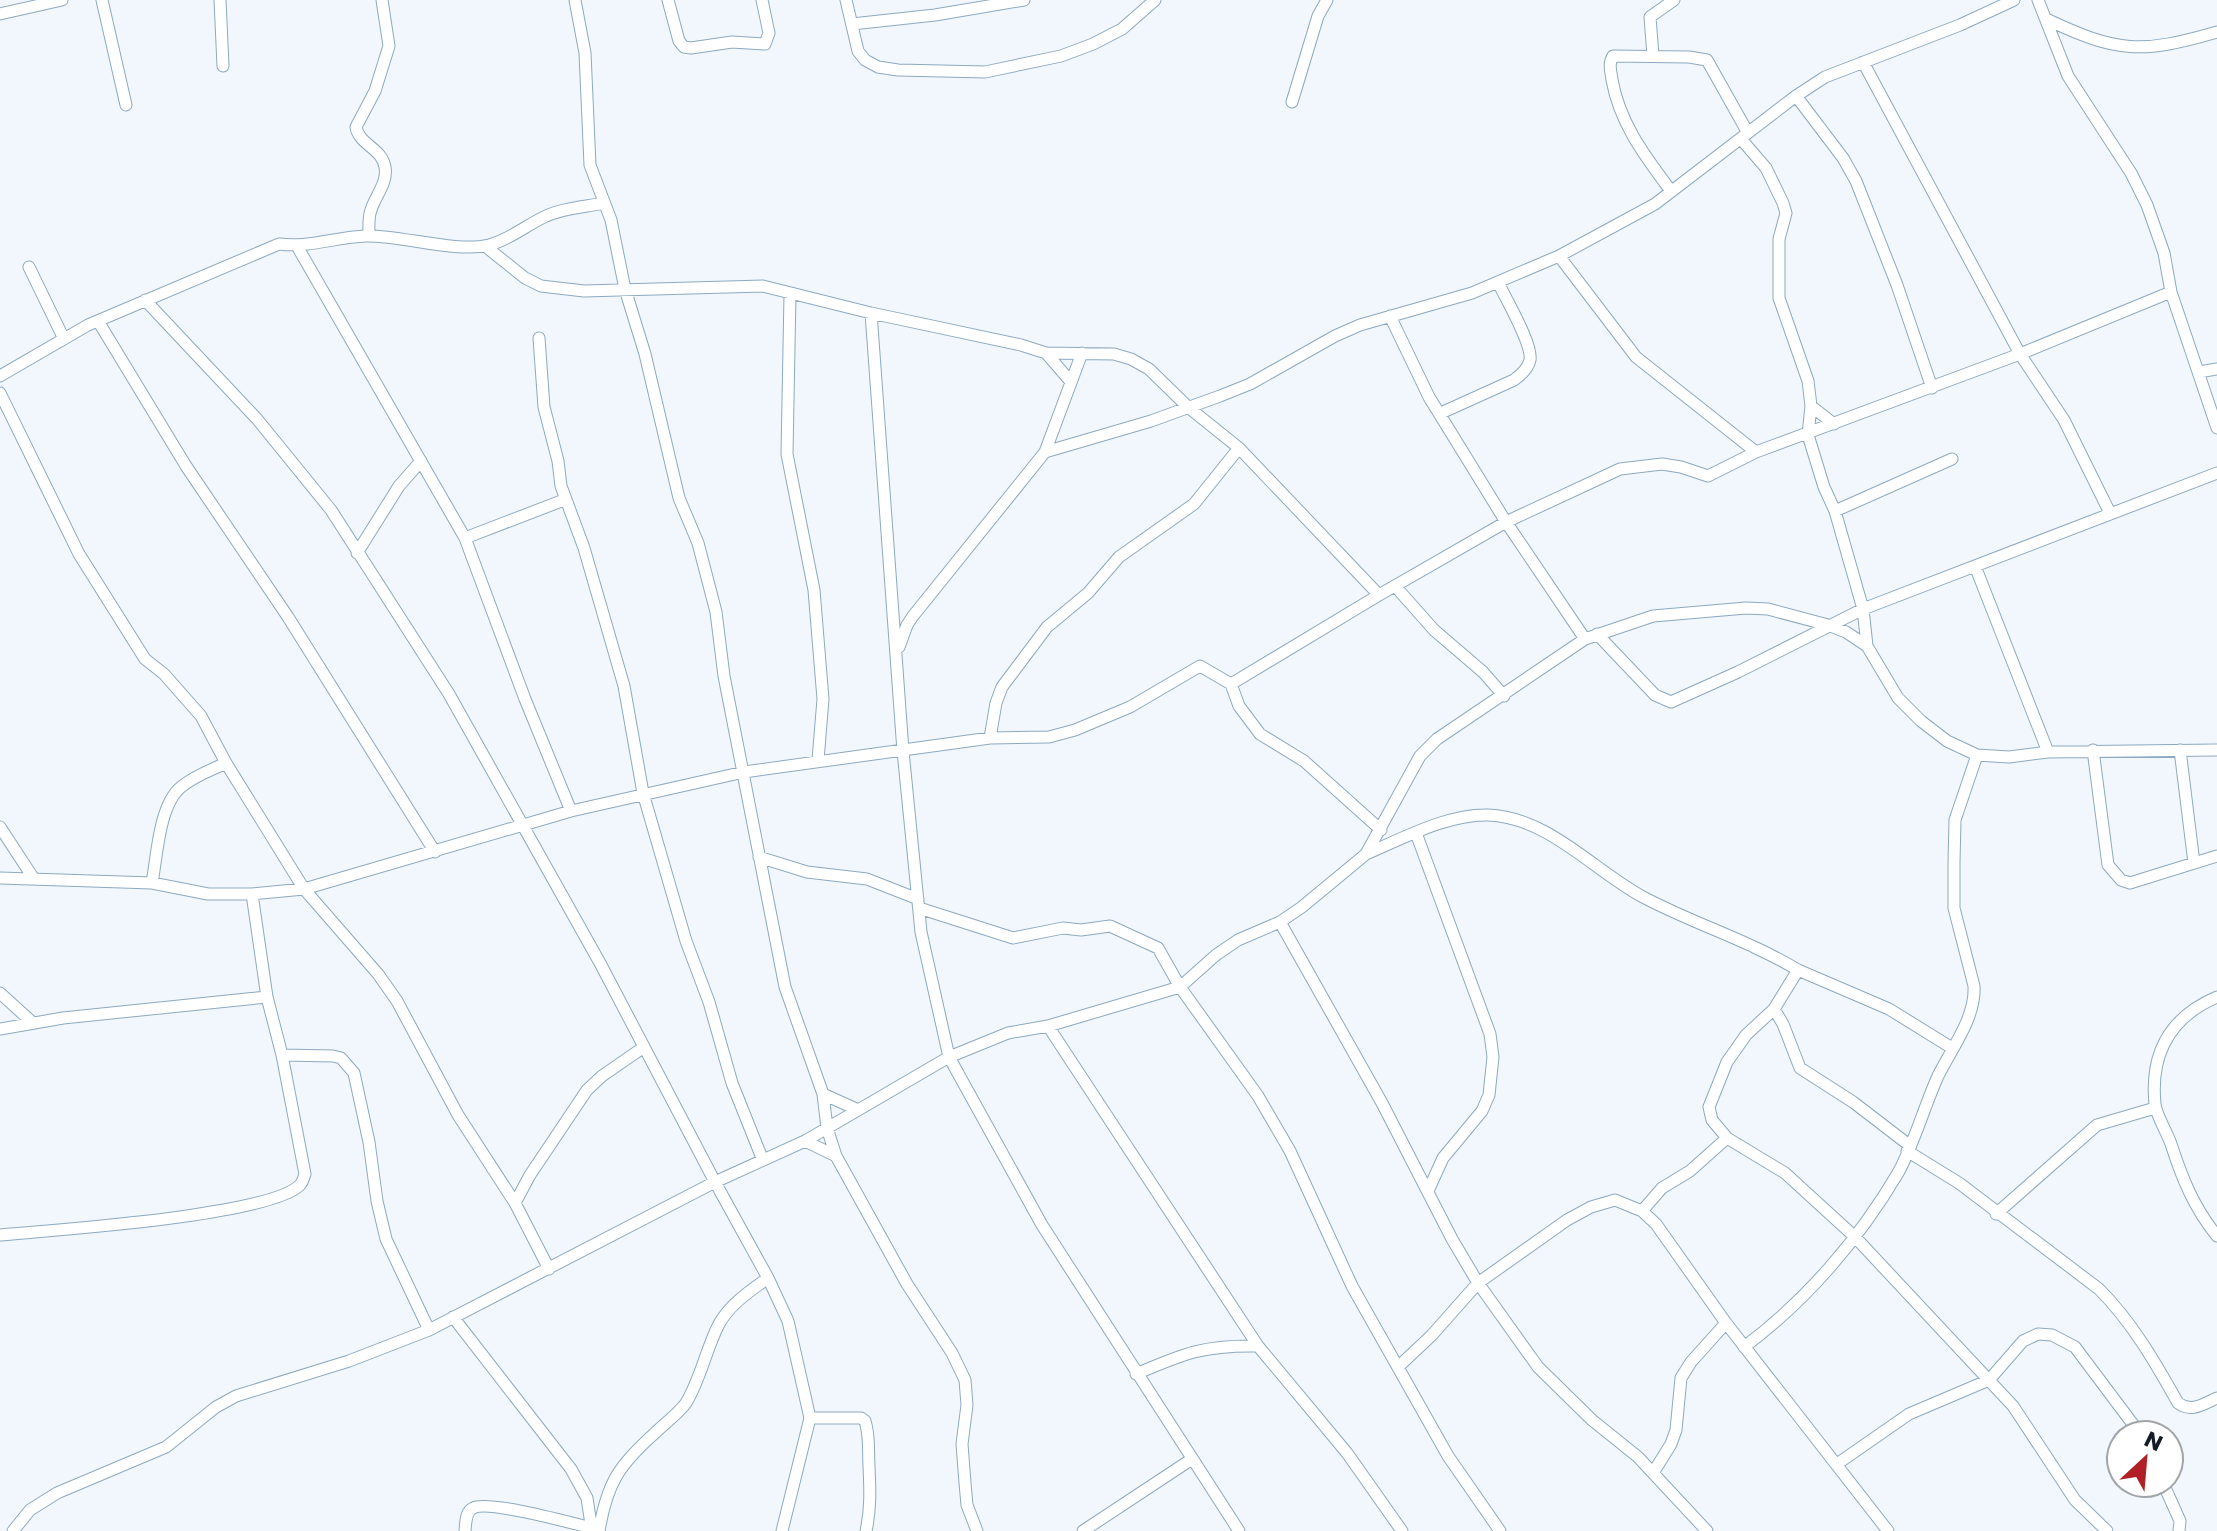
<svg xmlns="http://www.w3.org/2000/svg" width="2217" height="1531" viewBox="0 0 2217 1531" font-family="Poppins,sans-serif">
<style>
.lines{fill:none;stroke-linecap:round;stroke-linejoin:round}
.minor-casing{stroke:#8da9c1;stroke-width:13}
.minor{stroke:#fff;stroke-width:11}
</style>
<rect width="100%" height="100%" fill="#f1f7fc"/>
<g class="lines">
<g class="minor-casing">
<path id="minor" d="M 102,0 L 126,105
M 220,0 L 223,66
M 575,0 L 585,53 L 590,165 L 611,220 L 625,289 L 645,354 L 679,498 L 698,543 L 716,612 L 724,676 L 785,987 L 823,1094 L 827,1128 L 836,1156 L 907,1284 L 952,1353 L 965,1380 L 967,1405 L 962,1444 L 965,1483 L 967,1505 L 977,1531
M 668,0 L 679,41 L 684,47 L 691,48 L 732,42 L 765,44 L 769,33 L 762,0
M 846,0 L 858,51 L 865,60 L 878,67 L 898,70 L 985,72 L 1061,56 L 1093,44 L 1122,29 L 1155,0
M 2038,0 L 2068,76 L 2131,173 L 2147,205 L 2164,253 L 2171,292 L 2217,428
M 0,14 L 62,0
M 2046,19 C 2118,53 2141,54 2217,32
M 852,24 L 935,15 L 1024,0
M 1653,56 L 1650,17 L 1674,0
M 1863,62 L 2020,354 L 2064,420 L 2110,513
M 1796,96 L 1843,158 L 1856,181 L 1897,285 L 1932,388
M 1292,102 L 1318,16 L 1327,0
M 1741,139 L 1766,168 L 1783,203 L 1786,213 L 1779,239 L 1779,298 L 1808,381 L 1811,406 L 1808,435 L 1824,487 L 1835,511 L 1863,609 L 1867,646
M 1671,191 C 1645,156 1620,124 1612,80 C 1611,71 1608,64 1613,56 L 1689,57 L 1707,60 L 1748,133
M 369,236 C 369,227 368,218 371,210 C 375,196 388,183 385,167 C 382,148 359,145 356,127 L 375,91 L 389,46 L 382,0
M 297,246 L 465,538 L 525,699 L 571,811
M 485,246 L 525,278 L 541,286 L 584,291 L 763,286 L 871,313 L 1021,345 L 1046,353 L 1114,354 L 1131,359 L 1149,369 L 1188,407 L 1239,448 L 1379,595
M 1559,256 L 1636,357 L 1756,452
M 29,267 L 64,339
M 790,294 L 787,454 L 814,590 L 823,699 L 818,760
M 145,300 L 257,419 L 331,510 L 449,694 L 600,963 L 715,1182 L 768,1278 L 788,1321 L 810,1418 L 861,1418 L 865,1421 C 870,1436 868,1451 869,1466 C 870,1489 871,1508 866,1531
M 871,313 L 903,751 L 921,932 L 949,1057 L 1042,1225 L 1239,1531
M 1390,316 L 1429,397 L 1506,522 L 1585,639
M 98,321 L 186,466 L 288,617 L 435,852
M 539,338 L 544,407 L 558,461 L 561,486 L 584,548 L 624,686 L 643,793 L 686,941 L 709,1002 L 732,1083 L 762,1158
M 1046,353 L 1071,382
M 2199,372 L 2217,369
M 0,376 L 88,325 L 279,244 C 309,248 336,237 366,236 C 401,235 455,253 489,245 C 511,239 525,226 544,217 C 562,208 585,207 604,203
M 0,393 L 79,554 L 145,659 L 164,674 L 201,716 L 226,763 L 304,889 L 378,974 L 397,1001 L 458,1115 L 515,1203 L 549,1269
M 1811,406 L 1834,424
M 1441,413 L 1514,380 C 1521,375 1528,369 1530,360 C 1533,344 1505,298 1498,282
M 1045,452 L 1151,421 L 1220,396 L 1250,384 L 1335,336 L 1360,325 L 1472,293 L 1559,256 L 1655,204 L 1796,96 L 1825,77 L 1960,25 L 2014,0
M 1835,511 L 1952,459
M 465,538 L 564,500
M 357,553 L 399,486 L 421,461
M 1975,566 L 2048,752
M 1395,586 L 1434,630 L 1483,672 L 1504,696
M 1597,634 L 1655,695 L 1671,702 L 1738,672 L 1863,609 L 2217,473
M 899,647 L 907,625 L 913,616 L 1045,452 L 1082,353
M 1231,684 L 1239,706 L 1260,734 L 1304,761 L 1381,830
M 990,738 L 996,703 L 1002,687 L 1047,627 L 1088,593 L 1119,557 L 1194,504 L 1239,448
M 2093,750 L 2108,865 L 2121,880 L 2130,883 L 2217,856
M 2180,750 L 2194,863
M 0,827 L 34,879
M 1416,833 L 1490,1034 L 1493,1057 L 1489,1095 L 1482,1111 L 1443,1158 L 1428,1191
M 1366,854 C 1404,838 1447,814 1488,815 C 1548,817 1593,870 1643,897 C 1694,924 1748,940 1798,970 L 1774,1009 L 1746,1035 L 1727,1062 L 1709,1107 L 1712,1120 L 1727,1138 L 1785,1173 L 1855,1237 L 2013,1406 L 2075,1500 L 2107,1531
M 759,857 L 807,872 L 867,879 L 918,899
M 0,878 L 152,883 L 208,894 L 252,894 L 304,889 L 571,811 L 744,772 L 990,738 L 1049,737 L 1075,730 L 1130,707 L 1200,666 L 1231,684 L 1379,595 L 1506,522 L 1620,469 L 1662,464 L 1681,467 L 1708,476 L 1756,452 L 2020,354 L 2171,292
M 152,883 C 157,856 159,805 181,787 C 194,776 211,770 226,763
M 919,908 L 1013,938 L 1063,928 L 1081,930 L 1110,926 L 1158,948 L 1180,987 L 1258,1096 L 1290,1151 L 1352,1286 L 1448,1456 L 1500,1531
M 1280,922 L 1382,1103 L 1452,1239 L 1478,1283 L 1538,1367 L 1592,1420 L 1638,1457 L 1707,1531
M 1798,970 L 1889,1009 L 1952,1048
M 0,993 L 33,1023
M 2217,997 C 2170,1017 2150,1053 2155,1104 C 2156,1115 2167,1132 2171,1144 C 2182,1178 2194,1208 2217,1236
M 1774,1009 L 1783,1024 L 1800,1068 L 1853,1102 L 1909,1145
M 1048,1026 L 1258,1346 L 1347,1453 L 1402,1531
M 0,1029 L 63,1018 L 267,997
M 282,1055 L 333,1056 L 341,1058 L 354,1073 L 369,1142 L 377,1201 L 386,1239 L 429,1330
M 823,1094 L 856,1109
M 805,1141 L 836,1156
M 1907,1151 L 1959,1183 L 2099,1289 C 2132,1322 2155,1362 2178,1403 C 2192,1413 2203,1404 2217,1398
M 515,1203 L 530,1175 L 587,1090 L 602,1076 L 644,1047
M 1642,1211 L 1662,1188 L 1690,1171 L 1727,1138
M 1996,1214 L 2097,1125 L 2155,1108
M 0,1235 C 53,1230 269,1216 300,1185 C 304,1180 303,1179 305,1174 L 282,1055 L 267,997 L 252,894
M 453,1317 L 571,1469 L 587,1498 L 592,1531
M 1744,1347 C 1806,1301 1859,1239 1898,1173 C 1914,1144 1924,1107 1938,1076 C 1951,1049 1976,1018 1974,986 L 1954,908 L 1954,862 L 1955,820 L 1977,755
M 1398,1367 L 1432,1335 L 1478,1283 L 1567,1220 L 1591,1207 L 1615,1200 L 1642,1211 L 1656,1224 L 1726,1323 L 1888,1531
M 1136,1374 C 1185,1353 1204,1345 1258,1346
M 1837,1464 L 1909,1414 L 1989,1380 L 2023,1341 L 2038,1334 L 2052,1335 L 2075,1347 L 2141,1435
M 1653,1473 L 1671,1444 L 1676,1430 L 1681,1378 L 1691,1362 L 1726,1323
M 2163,1483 L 2180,1521 L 2179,1531
M 13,1531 L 30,1510 L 57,1493 L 166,1447 L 216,1407 L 236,1396 L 349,1361 L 429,1330 L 715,1182 L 805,1141 L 949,1057 L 1008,1033 L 1048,1026 L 1180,987 L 1216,955 L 1238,940 L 1280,922 L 1302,907 L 1366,854 L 1420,756 L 1437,739 L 1585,639 L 1653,616 L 1746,608 L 1768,609 L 1828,625 L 1846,632 L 1867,646 L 1898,698 L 1921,721 L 1947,741 L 1977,755 L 2009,757 L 2048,752 L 2217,750
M 465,1531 C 466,1523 465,1512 473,1508 C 488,1500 572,1523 592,1528
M 599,1531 C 607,1483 619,1465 655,1433 C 665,1423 678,1414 686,1403 C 701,1378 706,1349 719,1324 C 730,1304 750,1291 768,1278
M 782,1531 L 810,1418
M 1083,1531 L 1192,1459"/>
</g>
<use href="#minor" class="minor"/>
</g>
<g transform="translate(2145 1459) rotate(26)"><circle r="38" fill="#ffffff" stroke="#a1a5a9" stroke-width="2"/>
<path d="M0-6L14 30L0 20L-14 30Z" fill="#b12027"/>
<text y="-12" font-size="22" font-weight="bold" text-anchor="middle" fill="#131d27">N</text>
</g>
</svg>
